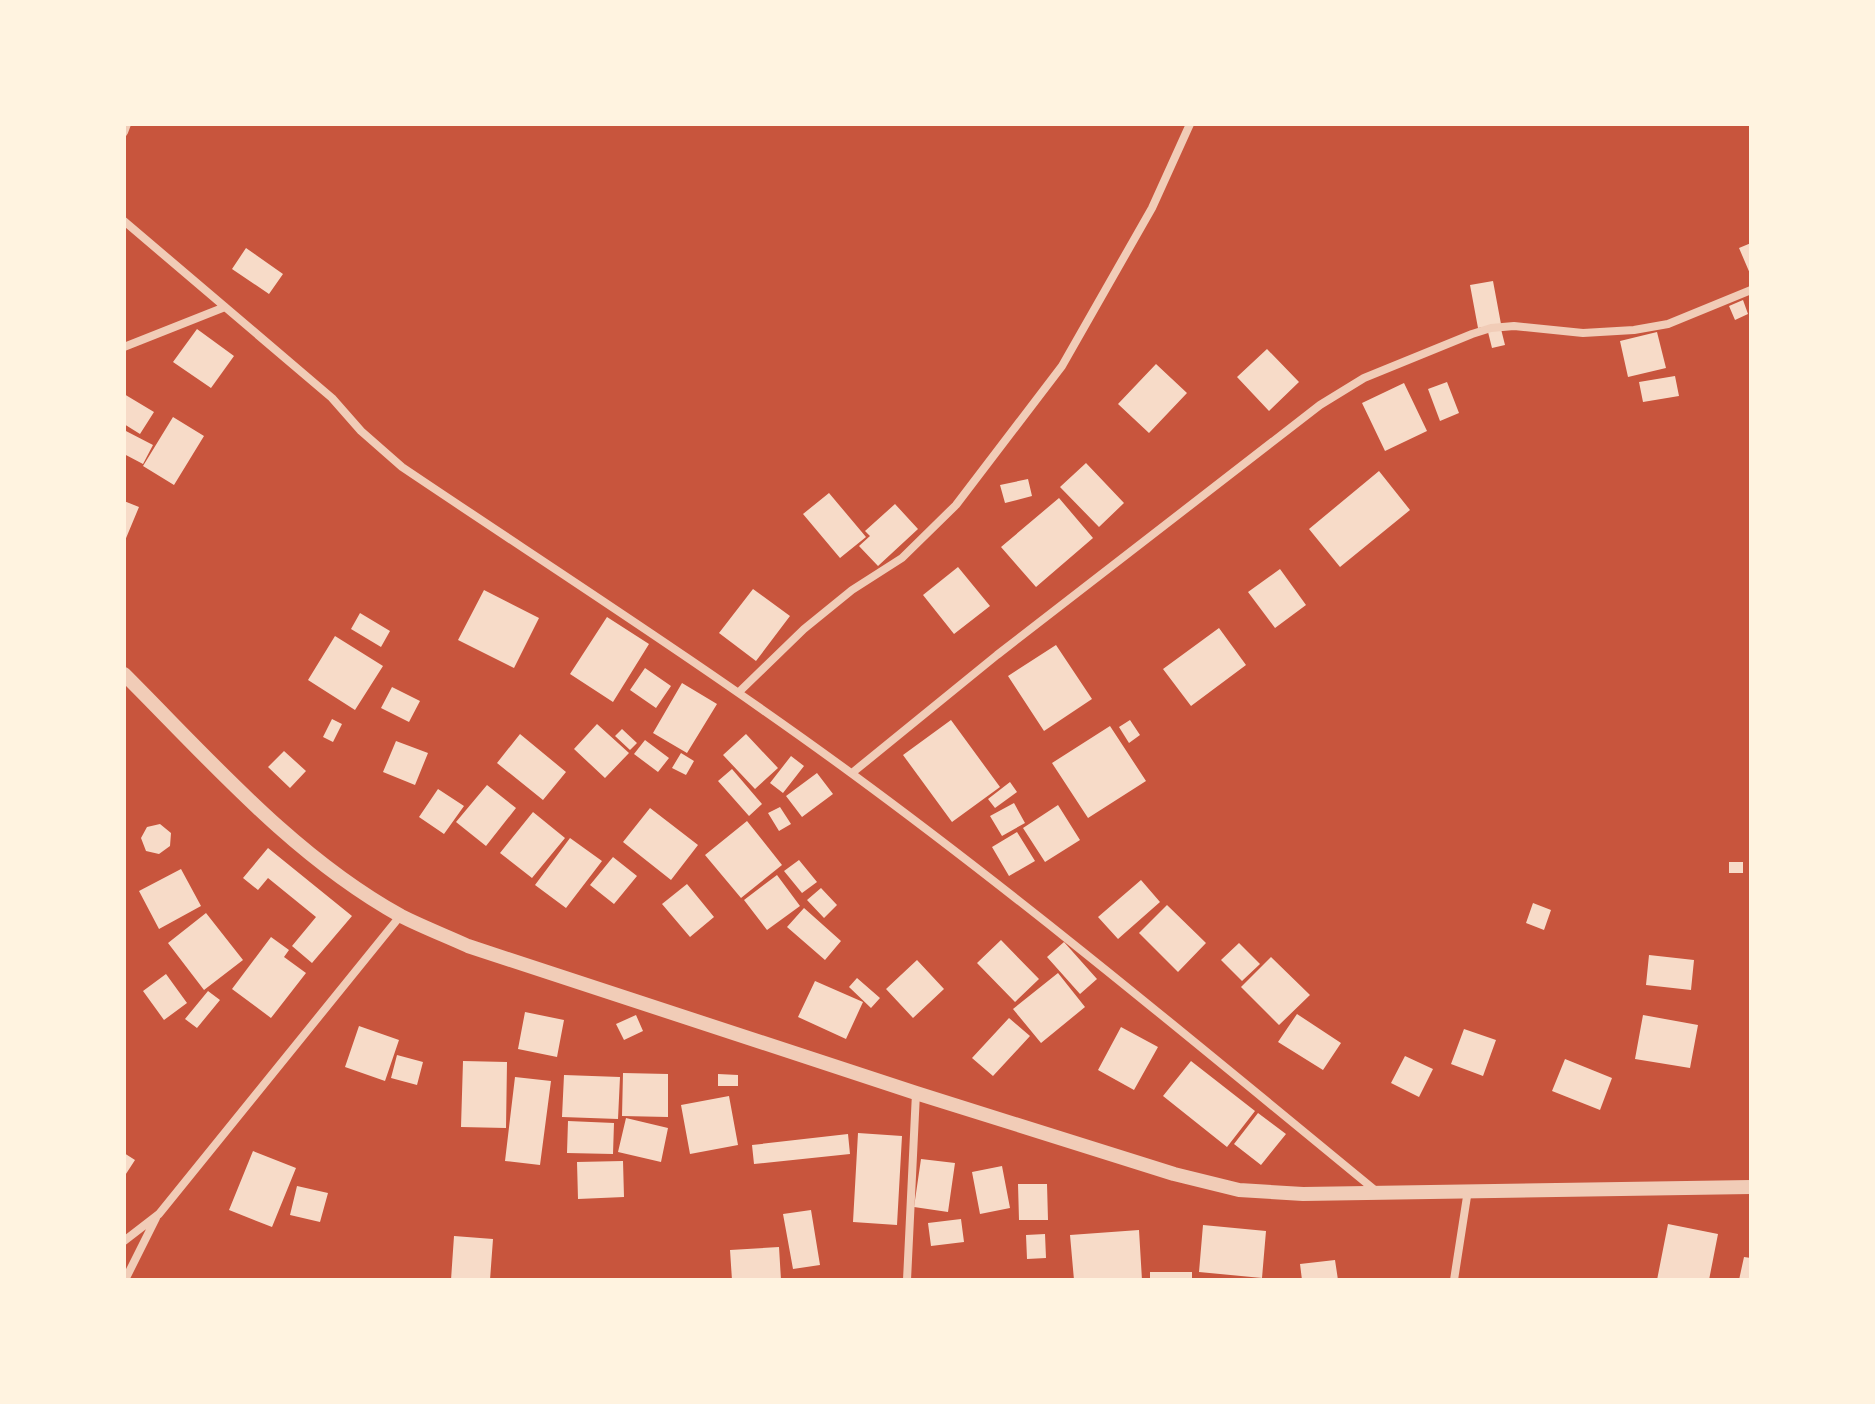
<svg xmlns="http://www.w3.org/2000/svg" width="1875" height="1404" font-family="Helvetica,sans-serif">
	<style>
		.building { fill: #f7dbc8 }
		.lines { fill: none; stroke-linecap: round; stroke-linejoin: round }
		.minor { stroke: #f1ccb7; stroke-width: 8 }
		.tertiary { stroke: #f1ccb7; stroke-width: 14 }
	</style>
	<rect width="100%" height="100%" fill="#c8553d"/>
	<!-- building -->
	<path class="building" d="M1751,243V276L1739,248Z
		M246,248L283,274L269,294L232,269Z
		M1493,281L1501,324L1478,328L1470,285Z
		M1743,300L1748,314L1735,320L1729,306Z
		M197,329L234,356L211,388L173,362Z
		M1501,329L1505,345L1492,348L1488,332Z
		M1657,332L1666,368L1628,377L1620,341Z
		M1267,349L1299,382L1269,411L1237,377Z
		M1156,364L1187,393L1149,433L1118,404Z
		M1675,376L1679,396L1643,402L1639,382Z
		M1447,382L1459,413L1440,421L1428,389Z
		M1404,383L1427,431L1385,451L1362,403Z
		M124,394L154,412L140,434L124,424Z
		M173,417L204,436L174,485L143,466Z
		M124,430L153,445L143,464L124,454Z
		M1086,463L1124,503L1099,527L1060,487Z
		M1379,471L1410,510L1340,567L1309,529Z
		M1028,479L1032,496L1005,503L1000,485Z
		M829,493L866,537L840,558L803,514Z
		M1059,498L1093,538L1036,587L1001,547Z
		M124,501L139,507L124,543Z
		M895,504L918,529L878,566L859,546L870,536L865,531Z
		M958,567L990,606L954,634L923,595Z
		M1280,569L1306,605L1275,628L1248,592Z
		M753,589L790,616L756,661L719,633Z
		M484,590L539,618L514,668L458,640Z
		M360,613L390,631L381,647L351,629Z
		M607,617L649,644L613,702L570,674Z
		M1219,628L1246,665L1191,706L1163,669Z
		M335,636L383,666L355,710L308,680Z
		M1056,645L1092,699L1044,731L1008,676Z
		M645,668L671,686L656,708L630,690Z
		M682,683L717,704L687,753L653,733Z
		M392,687L420,701L409,722L381,708Z
		M332,719L342,724L333,742L323,737Z
		M951,720L1000,787L952,822L903,755Z
		M1130,720L1140,735L1129,743L1119,727Z
		M597,724L629,753L605,778L574,749Z
		M1110,726L1146,781L1088,818L1052,763Z
		M622,729L637,743L630,750L615,736Z
		M520,734L566,772L543,800L497,763Z
		M746,734L778,768L755,789L723,755Z
		M645,740L669,758L658,772L634,754Z
		M396,741L428,753L415,785L383,772Z
		M284,751L306,771L290,788L268,767Z
		M681,753L694,761L686,775L672,768Z
		M791,756L804,766L783,793L770,783Z
		M732,769L762,804L749,816L718,781Z
		M817,773L833,794L802,817L786,796Z
		M1010,782L1017,792L995,808L988,799Z
		M487,785L516,808L486,846L456,822Z
		M438,789L464,806L444,834L419,817Z
		M1014,803L1025,823L1002,836L990,816Z
		M1058,805L1080,840L1045,862L1023,828Z
		M780,807L791,824L779,831L768,813Z
		M650,808L698,845L671,880L623,842Z
		M533,812L565,838L532,878L500,853Z
		M747,821L782,865L741,898L705,855Z
		M160,824L171,833L170,846L159,854L146,851L141,838L147,827Z
		M1017,832L1035,861L1009,876L992,847Z
		M570,838L602,861L566,908L535,885Z
		M268,848L352,916L312,963L292,946L316,917L268,878L258,890L243,878Z
		M613,857L637,876L614,904L590,885Z
		M799,860L817,882L802,893L784,871Z
		M1729,862H1743V873H1729Z
		M181,869L201,906L159,929L139,891Z
		M777,875L800,906L767,930L744,900Z
		M1141,880L1160,902L1118,939L1098,917Z
		M687,884L714,917L690,937L662,904Z
		M821,888L837,905L824,918L807,900Z
		M1533,903L1551,910L1544,930L1526,923Z
		M1167,905L1206,943L1178,972L1139,933Z
		M804,908L841,941L825,960L787,927Z
		M206,913L243,960L204,990L168,943Z
		M271,937L289,950L284,957L306,973L271,1018L232,989Z
		M1001,940L1039,979L1015,1002L977,963Z
		M1064,942L1097,979L1080,994L1047,957Z
		M1239,943L1260,964L1242,981L1221,960Z
		M1649,955L1694,960L1691,990L1646,985Z
		M1271,957L1310,995L1279,1025L1241,987Z
		M917,960L944,989L913,1018L886,989Z
		M1058,973L1085,1007L1041,1043L1013,1009Z
		M166,974L187,1003L164,1020L143,991Z
		M857,978L880,998L871,1008L849,987Z
		M815,981L863,1002L846,1039L798,1017Z
		M208,991L220,1000L197,1028L185,1019Z
		M525,1012L564,1020L557,1057L518,1049Z
		M1297,1014L1341,1043L1323,1070L1278,1042Z
		M636,1015L643,1031L624,1040L616,1024Z
		M1643,1015L1698,1025L1690,1068L1635,1059Z
		M1009,1018L1030,1036L993,1076L972,1058Z
		M359,1026L399,1040L385,1081L345,1067Z
		M1121,1027L1158,1047L1134,1090L1098,1070Z
		M1464,1029L1496,1040L1483,1076L1451,1064Z
		M397,1055L423,1062L417,1085L391,1078Z
		M1405,1056L1433,1069L1419,1097L1391,1083Z
		M1565,1059L1612,1078L1600,1110L1552,1091Z
		M463,1061L507,1062L506,1128L461,1127Z
		M1191,1061L1255,1111L1227,1147L1163,1096Z
		M623,1073L668,1074V1117L622,1116Z
		M718,1074L738,1075V1086H718Z
		M564,1075L620,1077L618,1119L562,1117Z
		M515,1077L551,1081L540,1165L505,1161Z
		M729,1096L738,1145L690,1154L681,1105Z
		M1258,1113L1286,1134L1261,1165L1234,1144Z
		M626,1118L668,1128L661,1162L618,1152Z
		M568,1121L614,1123L613,1154L567,1153Z
		M858,1133L902,1136L897,1225L853,1222Z
		M848,1134L850,1154L754,1164L752,1145Z
		M253,1151L296,1168L272,1227L229,1210Z
		M124,1153L135,1160L124,1177Z
		M921,1159L955,1163L948,1212L914,1207Z
		M623,1161L624,1197L578,1199L577,1162Z
		M1002,1166L1010,1208L980,1214L972,1172Z
		M1018,1184H1047L1048,1220H1019Z
		M297,1186L328,1193L320,1222L290,1215Z
		M811,1210L820,1265L793,1269L783,1214Z
		M961,1219L964,1242L931,1246L928,1223Z
		M1668,1224L1718,1234L1709,1280H1657Z
		M1203,1225L1266,1231L1262,1278L1199,1272Z
		M1139,1230L1142,1280H1074L1070,1235Z
		M1045,1234L1046,1258L1027,1259L1026,1235Z
		M454,1236L493,1239L490,1280H451Z
		M779,1247L781,1280H732L730,1250Z
		M1744,1257L1751,1258V1280H1739Z
		M1335,1260L1338,1280H1302L1300,1264Z
		M1150,1272H1192V1280H1150Z"/>
	<g class="lines">
		<!-- minor -->
		<path class="minor" d="M124,132L127,124
			M124,221L332,398L361,431L402,467C552,568 705,666 851,773C1031,905 1203,1049 1376,1191
			M124,347L225,307
			M739,692L804,629L852,590L902,558L956,505L1062,366L1152,208L1190,124
			M852,773L997,655L1320,405L1364,378L1472,334L1491,328L1514,326L1583,333L1634,330L1668,324L1751,290
			M124,1241L159,1214L401,915
			M125,1280L156,1218
			M907,1280L916,1093
			M1454,1280L1468,1190"/>
		<!-- tertiary -->
		<path class="tertiary" d="M124,674C210,760 294,857 401,916C423,927 446,936 468,946L916,1093L1174,1174L1239,1190L1303,1194L1751,1187"/>
	</g>
	<!-- border -->
	<rect width="1875" height="1404" fill="none" stroke="#fff3e0" stroke-width="252"/>
</svg>
